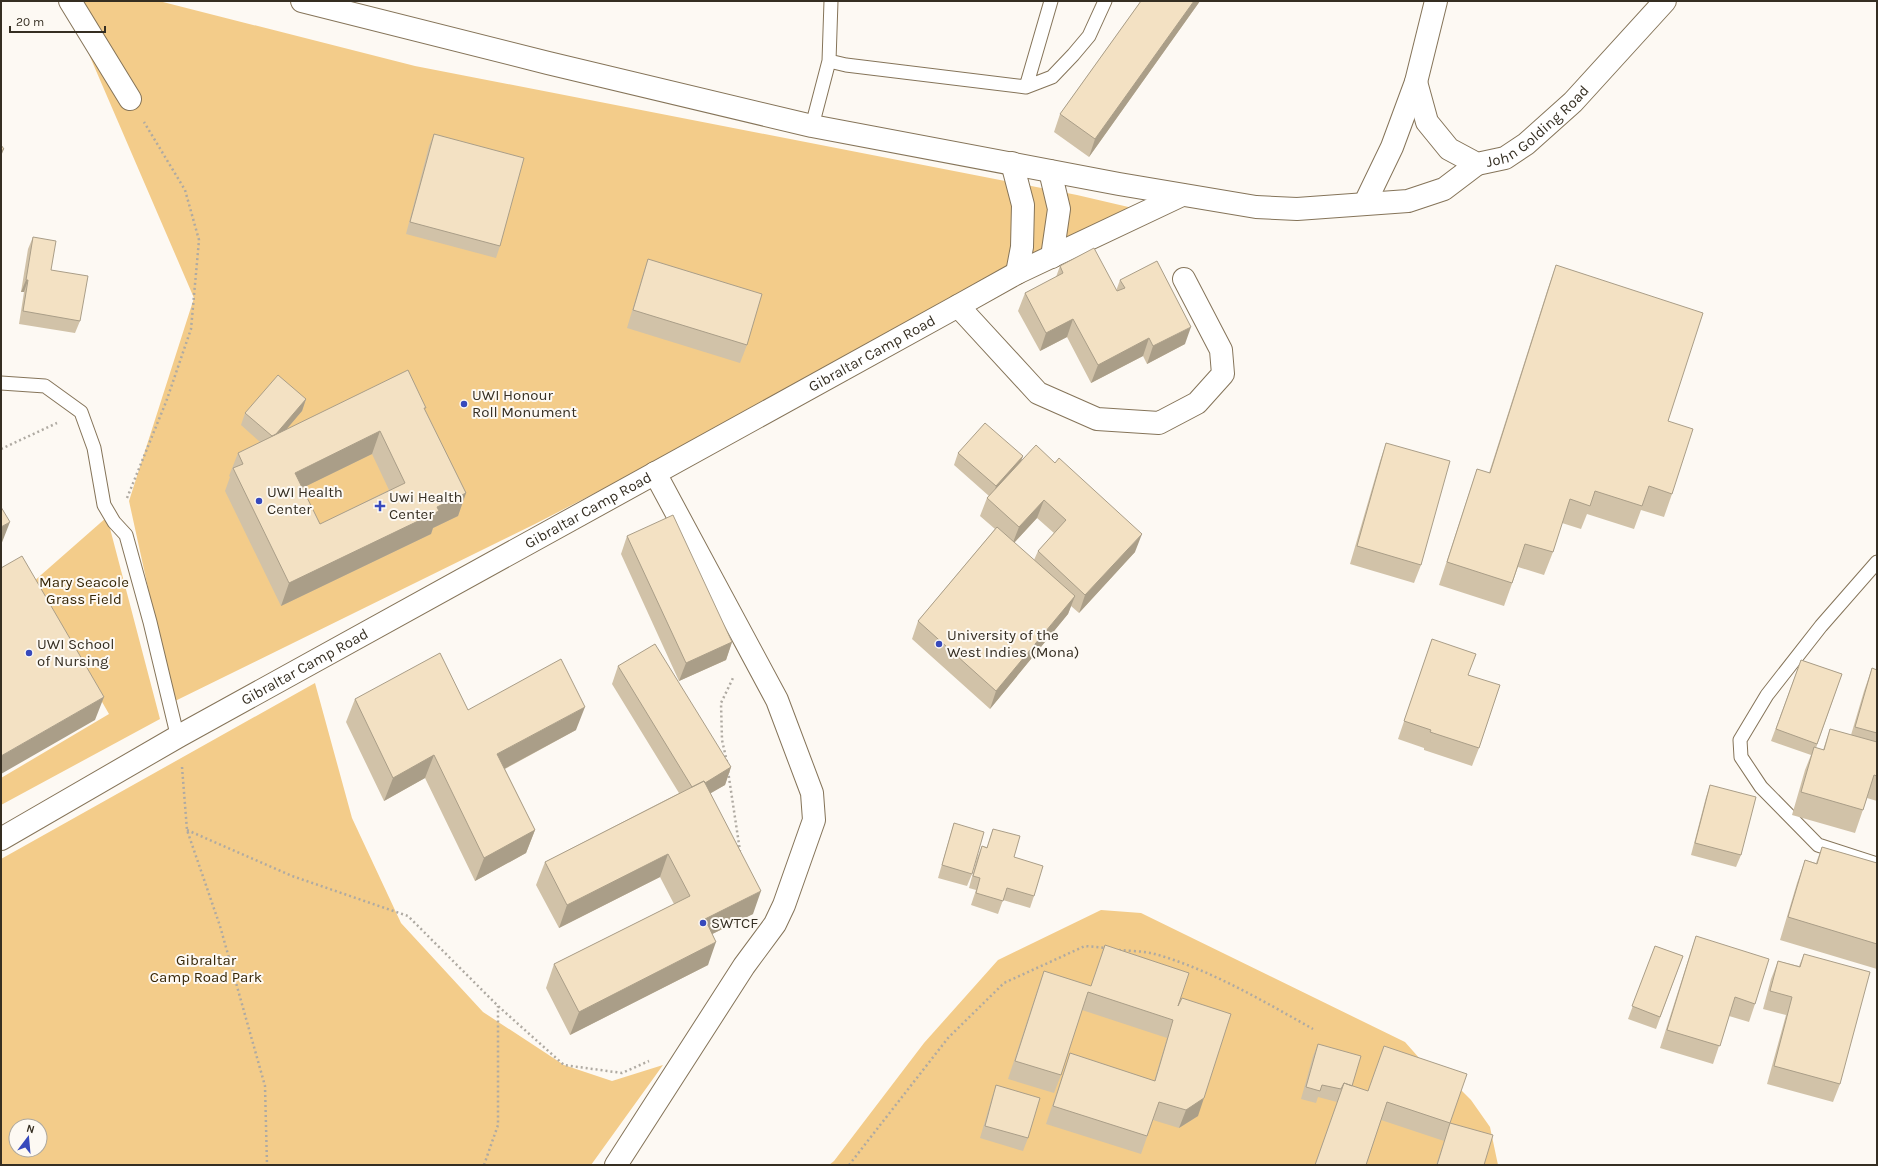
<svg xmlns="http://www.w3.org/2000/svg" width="1878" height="1166" font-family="Karla,sans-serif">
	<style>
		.green { fill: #f3cc8a; fill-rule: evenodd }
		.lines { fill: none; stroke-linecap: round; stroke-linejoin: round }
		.service-casing { stroke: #857459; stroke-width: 15 }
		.minor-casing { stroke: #857459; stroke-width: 24 }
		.tertiary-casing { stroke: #857459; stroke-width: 24 }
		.path { stroke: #afaaa2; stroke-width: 2.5; stroke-dasharray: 2 3; stroke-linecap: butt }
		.service { stroke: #fff; stroke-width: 13 }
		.minor { stroke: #fff; stroke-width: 22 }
		.tertiary { stroke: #fff; stroke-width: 22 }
		.wall { fill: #d1c2a8; fill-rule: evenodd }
		.shaded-wall { fill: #aa9e88 }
		.building { fill: #f3e1c3; stroke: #aa9e88; fill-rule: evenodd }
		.poi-dot { fill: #3749bc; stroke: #fdf9f3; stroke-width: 1.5 }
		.labels { text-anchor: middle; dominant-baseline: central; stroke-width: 4; stroke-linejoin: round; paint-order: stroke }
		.street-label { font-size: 15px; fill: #352e22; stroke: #fdf9f3 }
		.poi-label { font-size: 15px; fill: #352e22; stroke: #fdf9f3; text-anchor: start }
		.park-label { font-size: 15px; fill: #372707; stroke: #fdf9f3 }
	</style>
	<rect width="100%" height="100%" fill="#fdf9f3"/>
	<!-- green -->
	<path class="green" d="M66,1H159L415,66L1077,195L1137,209L1052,257L535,524L173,702L129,501L194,298Z
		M107,517L160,719L1,805V778L109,714L33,582Z
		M315,683L352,818L401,923L483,1012L564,1065L612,1081L663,1065L591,1165H1V859ZM16,1126H40V1150H16Z
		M1101,910L1141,913L1405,1042L1428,1068L1452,1081L1471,1100L1490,1127L1498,1165H829L834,1161L924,1043L998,960Z"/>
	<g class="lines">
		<defs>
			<path id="service" d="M831,1L829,61L846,65L1026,87L1052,77L1073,55L1089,36L1105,1
				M1026,87L1051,1
				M812,126L829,61
				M1,383L45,386L81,412L94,448L104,505L114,522L126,535L150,622L175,726L179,736
				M1877,562L1821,626L1767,695L1740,740L1741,757L1761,787L1818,845L1877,864"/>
			<g id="minor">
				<path d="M70,1L130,99"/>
				<path d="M1012,163L1023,205L1022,247L1017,273"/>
				<path d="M1050,171L1059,209L1052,257"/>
				<path d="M958,306L1038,393L1097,419L1159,423L1197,403L1223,374L1221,350L1184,279"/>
				<path id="s1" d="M1,839L179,736L958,306L1017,273L1182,195"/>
				<path d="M616,1165L744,966L775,924L784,905L814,820L812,793L777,700L655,473"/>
			</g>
			<g id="tertiary">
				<path d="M302,1L548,63L812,126L1119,184L1256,207L1297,209L1408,201L1444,189L1477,164"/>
				<path id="s2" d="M1416,82L1427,122L1449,149L1477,164L1505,158L1526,144L1573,102L1665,1"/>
				<path d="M1365,203L1392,147L1416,82L1436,1"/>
			</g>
		</defs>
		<!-- service casing -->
		<use href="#service" class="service-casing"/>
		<!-- minor casing -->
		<use href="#minor" class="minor-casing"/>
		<!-- tertiary casing -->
		<use href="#tertiary" class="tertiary-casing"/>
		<!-- path -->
		<path class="path" d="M1,449L57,423
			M127,498L166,402L191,329L199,240L185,190L144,122
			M727,762L722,740L721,703L733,678
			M182,767L187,830L220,926L265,1086L267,1165
			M728,771L740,851
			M187,830L292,876L408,916L498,1006L564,1065L622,1073L649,1061
			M1119,950C1130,951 1144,951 1155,954C1211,970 1263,1001 1313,1029
			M484,1165L498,1125V1006
			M849,1165L948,1038L1004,983L1085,946L1106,948"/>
		<!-- service -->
		<use href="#service" class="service"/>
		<!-- minor -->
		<use href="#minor" class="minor"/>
		<!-- tertiary -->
		<use href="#tertiary" class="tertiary"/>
	</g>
	<!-- wall -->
	<path class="wall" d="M1141,1H1200L1089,157L1054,132L1060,114Z
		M434,134L500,246L496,258L406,234L429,146Z
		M33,237L51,270L80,321L75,333L19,324L24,292H21L28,249Z
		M648,259L747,345L740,363L627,328L642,277Z
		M1556,265L1668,421L1672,494L1664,517L1641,510L1634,529L1587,514L1581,529L1562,523L1553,552L1544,575L1518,567L1504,606L1439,585L1469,493L1477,469L1489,473L1548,288Z
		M1060,266L1116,291L1120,280L1185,344L1147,364L1143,356L1091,383L1067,337L1040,351L1018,311L1025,293L1056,277Z
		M306,399L302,411L286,429L425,410L466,493L458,516L433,528L431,534L281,606L225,491L230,477L229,476L238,453L260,442L241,425L245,413ZM372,454L389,490L320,524L302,488Z
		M1386,443L1421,565L1414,583L1350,564L1380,461Z
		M958,453L1023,456L1021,461L1135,552L1079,613L1071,606L1068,614L990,709L912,639L918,621L995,529L980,516L987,498L989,496L954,465ZM1037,518L1054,533L1038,551L1034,560L1014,543Z
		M627,536L732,642L726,660L679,681L621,554Z
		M1432,639L1468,675L1479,748L1472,766L1424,750V748L1398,739Z
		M1801,660L1842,674L1816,748L1823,750L1830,729L1851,735L1864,691L1872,668L1877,670V801L1867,798L1855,833L1792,815L1805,770L1811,755L1771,741Z
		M618,666L731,767L725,785L710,793L753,914L712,934L708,965L570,1035L546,988L554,964L674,904L660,877L559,928L536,885L545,862L679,793L612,684Z
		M355,699L468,710L576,730L505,769L535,830L526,853L475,881L425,778L384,801L346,722Z
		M1710,785L1741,855L1736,867L1691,855L1706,797Z
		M954,823L972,874L967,886L938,878L950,836Z
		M993,829L1014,857L1034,896L1030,908L1003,900L998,914L971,905L976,890L969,888L977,858L982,846L987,847Z
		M1822,847L1877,863V969L1780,940L1797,883L1805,860L1816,863Z
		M1696,936L1755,1004L1749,1022L1729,1016L1713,1064L1660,1048L1690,954Z
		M1105,945L1178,1006L1198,1116L1179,1128L1153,1120L1141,1154L1046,1124L1070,1053L1154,1081L1167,1038L1082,1010L1061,1075L1054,1093L1008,1079L1038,988L1044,971L1091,986Z
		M1655,946L1683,956L1656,1029L1628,1019Z
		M1804,954L1840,1084L1833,1102L1767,1084L1786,1015L1763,1009L1771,979L1778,961L1799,966Z
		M1318,1044L1352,1086L1368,1091L1384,1046L1450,1123L1484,1165H1436L1444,1141L1381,1120L1366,1165H1315L1337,1102L1318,1097L1316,1103L1301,1099L1313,1056Z
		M996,1085L1028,1138L1023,1151L980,1138L992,1097Z"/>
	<!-- shaded-wall -->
	<path class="shaded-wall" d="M1194,1H1200L1089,157L1095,139Z
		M4,149L1,156V151Z
		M26,280H28L24,292H21Z
		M1073,319L1067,337L1040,351L1046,333Z
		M1191,327L1185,344L1147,364L1153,346Z
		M1149,338L1143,356L1091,383L1098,365Z
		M306,399L302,411L269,450L273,437Z
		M380,431L372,454L286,496L295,473Z
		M1023,456L1018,469L992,499L996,486Z
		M466,493L458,516L433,528L431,534L281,606L289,583L437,507Z
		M1044,500L1037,518L1012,545L1019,527Z
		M10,522L1,545V527Z
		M1142,534L1135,552L1079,613L1085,595Z
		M1075,596L1068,614L990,709L996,691Z
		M732,642L726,660L679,681L686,663Z
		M104,697L95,720L1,774V756Z
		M585,707L576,730L489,777L497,754Z
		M434,755L425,778L384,801L393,778Z
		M731,767L725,785L687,807L694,789Z
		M535,830L526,853L475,881L484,858Z
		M668,854L660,877L559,928L567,905Z
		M761,891L753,914L696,942L705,919Z
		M716,942L708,965L570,1035L579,1012Z
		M1204,1098L1198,1116L1179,1128L1186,1110Z"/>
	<!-- building -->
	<path class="building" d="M1141,1H1194L1095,139L1060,114Z
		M434,134L524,158L500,246L410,222Z
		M1,145L4,149L1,151Z
		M33,237L56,241L51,270L88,276L80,321L23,311L28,280H26Z
		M1094,248L1117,291L1125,288L1120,280L1157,261L1191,327L1153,346L1149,338L1098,365L1073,319L1046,333L1025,293L1063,273L1060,266Z
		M648,259L762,294L747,345L633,310Z
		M1556,265L1703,313L1668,421L1693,429L1672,494L1649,486L1642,506L1595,491L1590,506L1570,499L1553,552L1525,544L1512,583L1447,562L1477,469L1490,473Z
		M408,370L426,408H424L466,493L437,507L439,511L289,583L233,468L243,464L238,453ZM380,431L405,483L320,524L295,473Z
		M278,375L306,399L276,434L272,436L245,413Z
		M985,423L1023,456L996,486L958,453Z
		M1386,443L1450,461L1421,565L1357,546Z
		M1036,445L1055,463L1059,458L1142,534L1085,595L1038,551L1066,520L1044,500L1019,527L987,498Z
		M1,507L10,522L1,527Z
		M673,515L732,642L686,663L627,536Z
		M997,527L1075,596L996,691L918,621Z
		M22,556L104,697L1,756V568Z
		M1432,639L1476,654L1468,675L1500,685L1479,748L1430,732L1431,730L1404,721Z
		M655,644L731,767L705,783L704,781L692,787L618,666Z
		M440,653L468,710L561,659L585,707L497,754L535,830L484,858L434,755L393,778L355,699Z
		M1801,660L1842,674L1817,744L1776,729Z
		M1872,668L1877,670V733L1855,727Z
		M1830,729L1877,742V776L1874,775L1863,810L1801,792L1814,747L1824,750Z
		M704,781L761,891L705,919L716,942L579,1012L554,964L690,896L668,854L567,905L545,862Z
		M1710,785L1756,797L1741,855L1695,843Z
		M954,823L984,832L972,874L942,865Z
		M993,829L1020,836L1014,857L1043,866L1034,896L1007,888L1003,901L976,893L980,878L973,876L982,846L987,848Z
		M1822,847L1877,863V944L1788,917L1805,860L1817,864Z
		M1696,936L1769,959L1755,1004L1735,997L1720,1046L1667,1030Z
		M1105,945L1189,973L1178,1006L1182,998L1231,1014L1204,1098L1186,1110L1159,1102L1147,1136L1053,1106L1070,1053L1155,1081L1173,1020L1088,992L1061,1075L1015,1061L1044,971L1091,986Z
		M1655,946L1683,956L1660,1017L1632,1006Z
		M1804,954L1870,972L1840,1084L1774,1066L1792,997L1770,991L1778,961L1800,967Z
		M1318,1044L1361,1056L1352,1086L1344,1083L1341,1089L1322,1085L1320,1091L1306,1087Z
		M1384,1046L1467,1074L1450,1123L1387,1102L1366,1165H1315L1344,1083L1368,1091Z
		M996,1085L1040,1098L1028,1138L985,1126Z
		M1450,1123L1493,1135L1484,1165H1437Z"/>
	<!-- markers -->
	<g class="poi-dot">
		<circle cx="464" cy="404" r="4"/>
		<circle cx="259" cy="501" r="4"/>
		<path d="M378 500h4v4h4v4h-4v4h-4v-4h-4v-4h4z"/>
		<circle cx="939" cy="644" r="4"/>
		<circle cx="29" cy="653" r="4"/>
		<circle cx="703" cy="923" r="4"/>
	</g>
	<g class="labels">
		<!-- street labels -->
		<g class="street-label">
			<text stroke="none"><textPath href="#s2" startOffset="181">John Golding Road</textPath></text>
			<text stroke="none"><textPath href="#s1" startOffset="997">Gibraltar Camp Road</textPath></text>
			<text stroke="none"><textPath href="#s1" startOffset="673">Gibraltar Camp Road</textPath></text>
			<text stroke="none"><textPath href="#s1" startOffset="349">Gibraltar Camp Road</textPath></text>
		</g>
		<!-- poi labels -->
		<g class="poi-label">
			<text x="472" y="395">UWI Honour<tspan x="472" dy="17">Roll Monument</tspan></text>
			<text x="267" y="492">UWI Health<tspan x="267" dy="17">Center</tspan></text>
			<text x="389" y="497">Uwi Health<tspan x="389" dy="17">Center</tspan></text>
			<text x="947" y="635">University of the<tspan x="947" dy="17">West Indies (Mona)</tspan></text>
			<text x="37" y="644">UWI School<tspan x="37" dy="17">of Nursing</tspan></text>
			<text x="711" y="923">SWTCF</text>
		</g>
		<!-- park labels -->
		<g class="park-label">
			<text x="84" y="582">Mary Seacole<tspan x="84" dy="17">Grass Field</tspan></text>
			<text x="206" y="960">Gibraltar<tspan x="206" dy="17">Camp Road Park</tspan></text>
		</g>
	</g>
	<!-- border -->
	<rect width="1878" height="1166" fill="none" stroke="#352e22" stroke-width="4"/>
	<!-- north arrow -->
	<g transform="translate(28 1138) rotate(16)"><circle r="19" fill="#fdf9f3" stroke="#ada89f"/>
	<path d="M0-3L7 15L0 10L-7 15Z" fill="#3749bc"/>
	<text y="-6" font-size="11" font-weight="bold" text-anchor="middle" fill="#352e22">N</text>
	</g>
	<!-- scale -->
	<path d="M10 26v6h95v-6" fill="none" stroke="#352e22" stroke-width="2"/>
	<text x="16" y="26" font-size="12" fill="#352e22" stroke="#fdf9f3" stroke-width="3" paint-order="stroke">20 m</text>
</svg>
